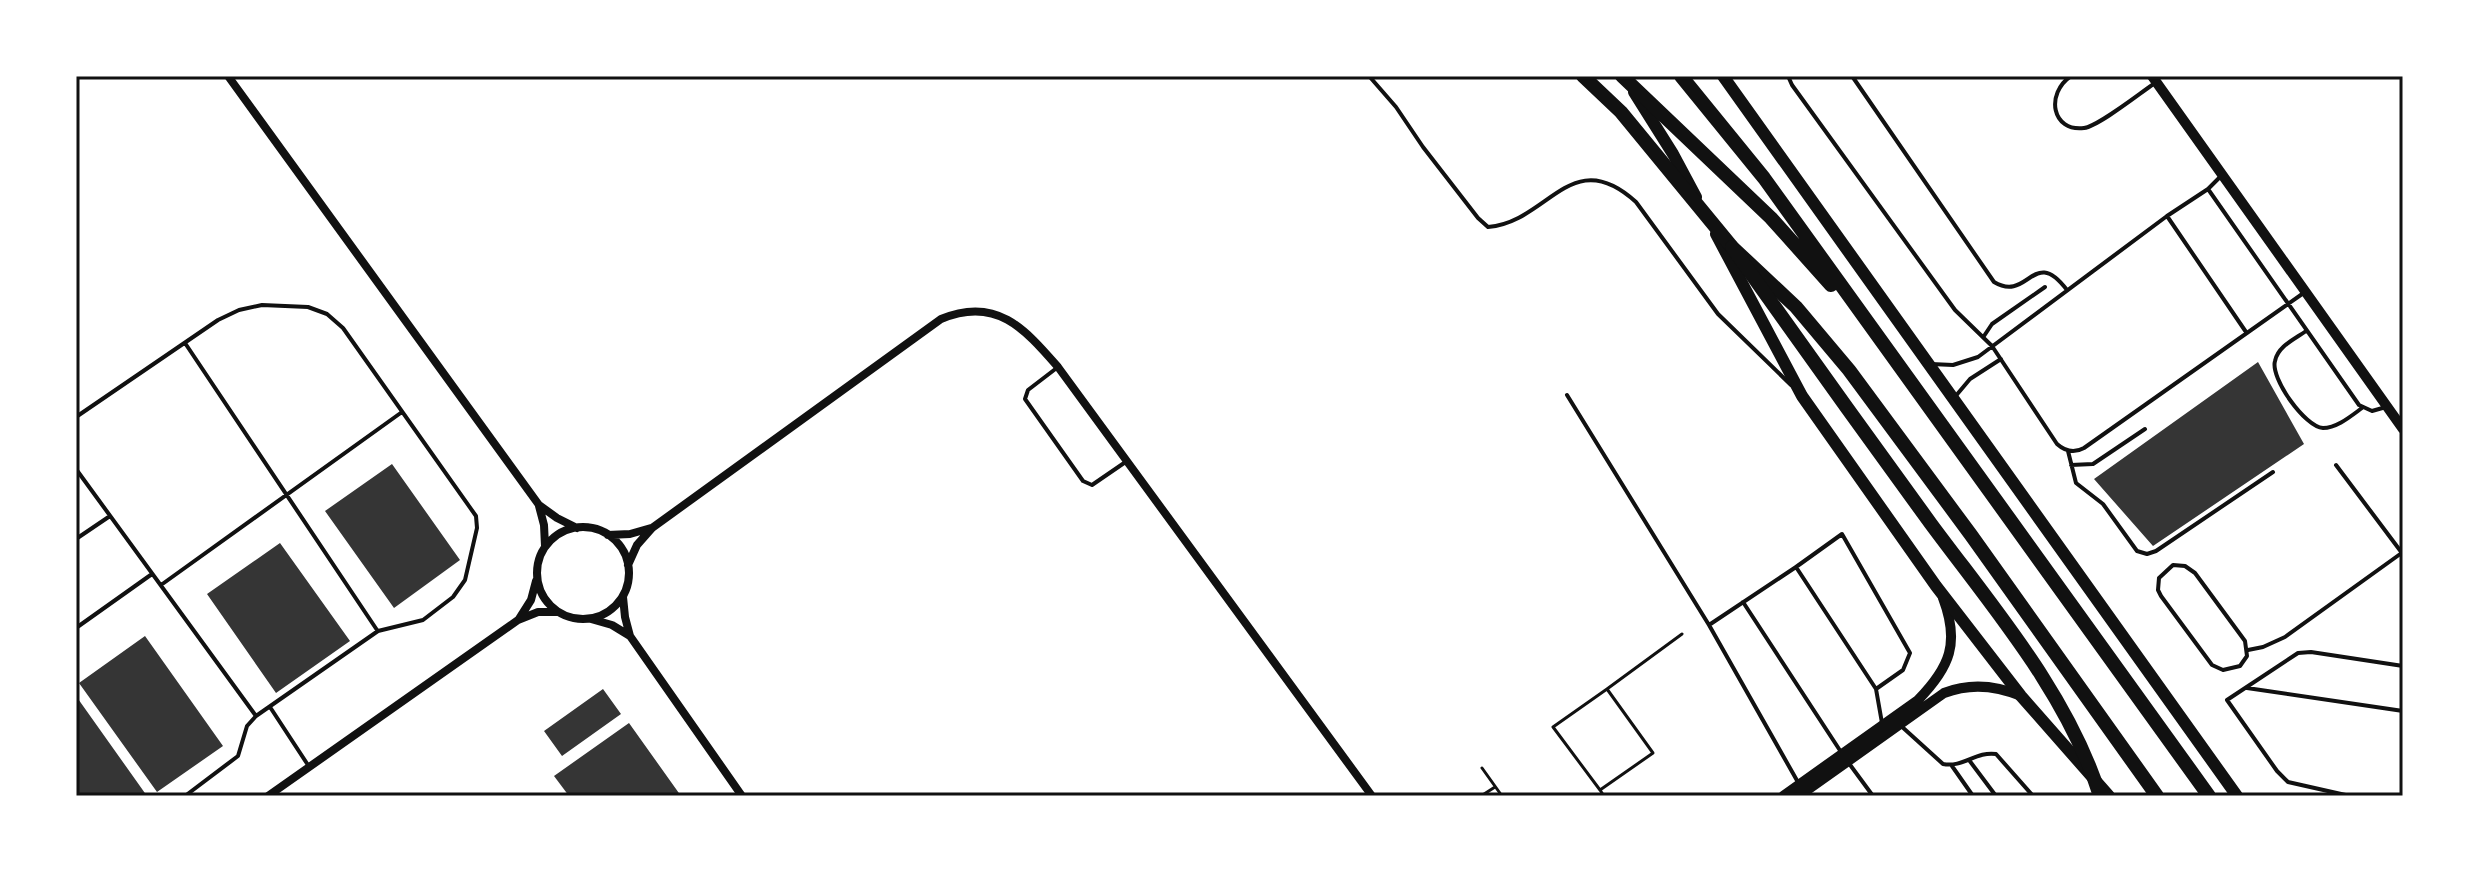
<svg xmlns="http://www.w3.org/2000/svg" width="2479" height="872" font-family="Inter,sans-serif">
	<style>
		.building { fill: #353535 }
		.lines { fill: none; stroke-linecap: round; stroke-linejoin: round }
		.path { stroke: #111; stroke-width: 3 }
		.service { stroke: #111; stroke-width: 4 }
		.minor { stroke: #111; stroke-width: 8 }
		.tertiary { stroke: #111; stroke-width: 10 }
		.secondary { stroke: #111; stroke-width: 12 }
		.trunk { stroke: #111; stroke-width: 14 }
		.motorway { stroke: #111; stroke-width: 14 }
		.neatline { fill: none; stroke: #111; stroke-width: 3 }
	</style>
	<rect width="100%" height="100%" fill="#fff"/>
	<!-- building -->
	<path class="building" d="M2258,362L2304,444L2153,546L2094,479Z
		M392,464L460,560L394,608L325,511Z
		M280,543L350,641L276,693L207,594Z
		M145,636L223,746L157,792L79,683Z
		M603,689L621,714L562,756L544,731Z
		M76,696L147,796H76Z
		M629,723L681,796H569L554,776Z"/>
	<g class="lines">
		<!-- path -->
		<path class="path" d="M1607,689L1682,634
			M1482,768L1502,796
			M1600,790L1653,753L1607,689L1553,727L1600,790L1604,796
			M1481,796L1495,787"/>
		<!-- service -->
		<path class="service" d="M1369,76L1396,107L1423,147L1478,218L1488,227C1549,222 1571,143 1636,202L1718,314L1791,385
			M1788,76L1792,85L1955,310L1992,346L2057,444C2066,452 2075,453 2084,448L2305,292
			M1852,76L1994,282C2029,303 2033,245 2067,290
			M2071,76C2045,94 2052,132 2084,128C2099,126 2140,93 2155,83
			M2208,189L2359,405L2372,411L2386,407
			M2167,216L2246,332
			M2306,331C2295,339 2278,346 2275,361C2270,378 2305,427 2323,428C2337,428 2351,416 2362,408
			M1984,336L1992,324L2045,287
			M185,343L377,630
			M1931,364L1953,365L1978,357L2167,216L2208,189L2221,176
			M1058,367L1028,390L1025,399L1083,481L1092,485L1127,461
			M1567,395L1709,625L1799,784
			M1954,398L1970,379L2001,359
			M76,417L218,320L239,310L262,305L308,307L327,314L343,328L476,516L477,528L465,580L453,597L423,620L378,631L256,716L247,726L238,756L185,796
			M2068,451L2076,483L2103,504L2137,551L2147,554L2156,551L2273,472
			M2071,465L2093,464L2145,429
			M2336,465L2402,553
			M76,469L256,716
			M76,539L110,516
			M2173,565L2185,566L2195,573L2245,641L2247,656L2240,666L2223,670L2212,665L2161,596L2158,590L2159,578Z
			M1796,567L1842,534L1910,653L1903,670L1876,689
			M161,585L402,412
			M1743,602L1841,752
			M1709,625L1796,567L1876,689L1882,723
			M76,628L152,574
			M2248,650L2263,647L2285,637L2403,552
			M2247,688L2403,711
			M270,707L308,765
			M1900,725L1943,764C1963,768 1976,751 1996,754L2033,796
			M1969,760L1996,796
			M1848,762L1873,796
			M1952,766L1973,796
			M2350,796L2288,782L2277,771L2227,700L2298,653L2311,652L2403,666"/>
		<!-- minor -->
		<path class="minor" d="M228,76L539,505L557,518L577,528
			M539,506L544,525L545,546
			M537 573a46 46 0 1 1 92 0a46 46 0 1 1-92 0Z
			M608,535L630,534L651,528
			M628,565L637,545L652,528L941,319C996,296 1024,328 1058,367L1372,796
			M623,597L625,617L630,636L742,796
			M519,619L531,600L536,581
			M591,619L612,625L630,636
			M268,796L518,620L538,612H557"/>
		<!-- tertiary -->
		<path class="tertiary" d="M2152,76L2403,429
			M1783,796L1918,700C1950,667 1960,643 1943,598
			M1799,796L1944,693C1970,683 1995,685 2021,696"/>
		<!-- secondary -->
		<path class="secondary" d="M1723,76L2237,796
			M1634,92L1673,154L1696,197
			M1716,234L1802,396L1936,586L2021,696L2109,796"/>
		<!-- trunk -->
		<path class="trunk" d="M1583,76L1621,112L1732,247L1796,307L1849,370L1971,535L2157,796
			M1622,76L1771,218L1831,285
			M1681,76L1764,178L2209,796"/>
		<!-- motorway -->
		<path class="motorway" d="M1732,247C1798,340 1864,432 1931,524C1994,609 2068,694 2100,796"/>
	</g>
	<!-- border -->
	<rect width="2479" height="872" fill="none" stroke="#ffffff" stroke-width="156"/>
	<rect x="78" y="78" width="2323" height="716" class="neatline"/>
</svg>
